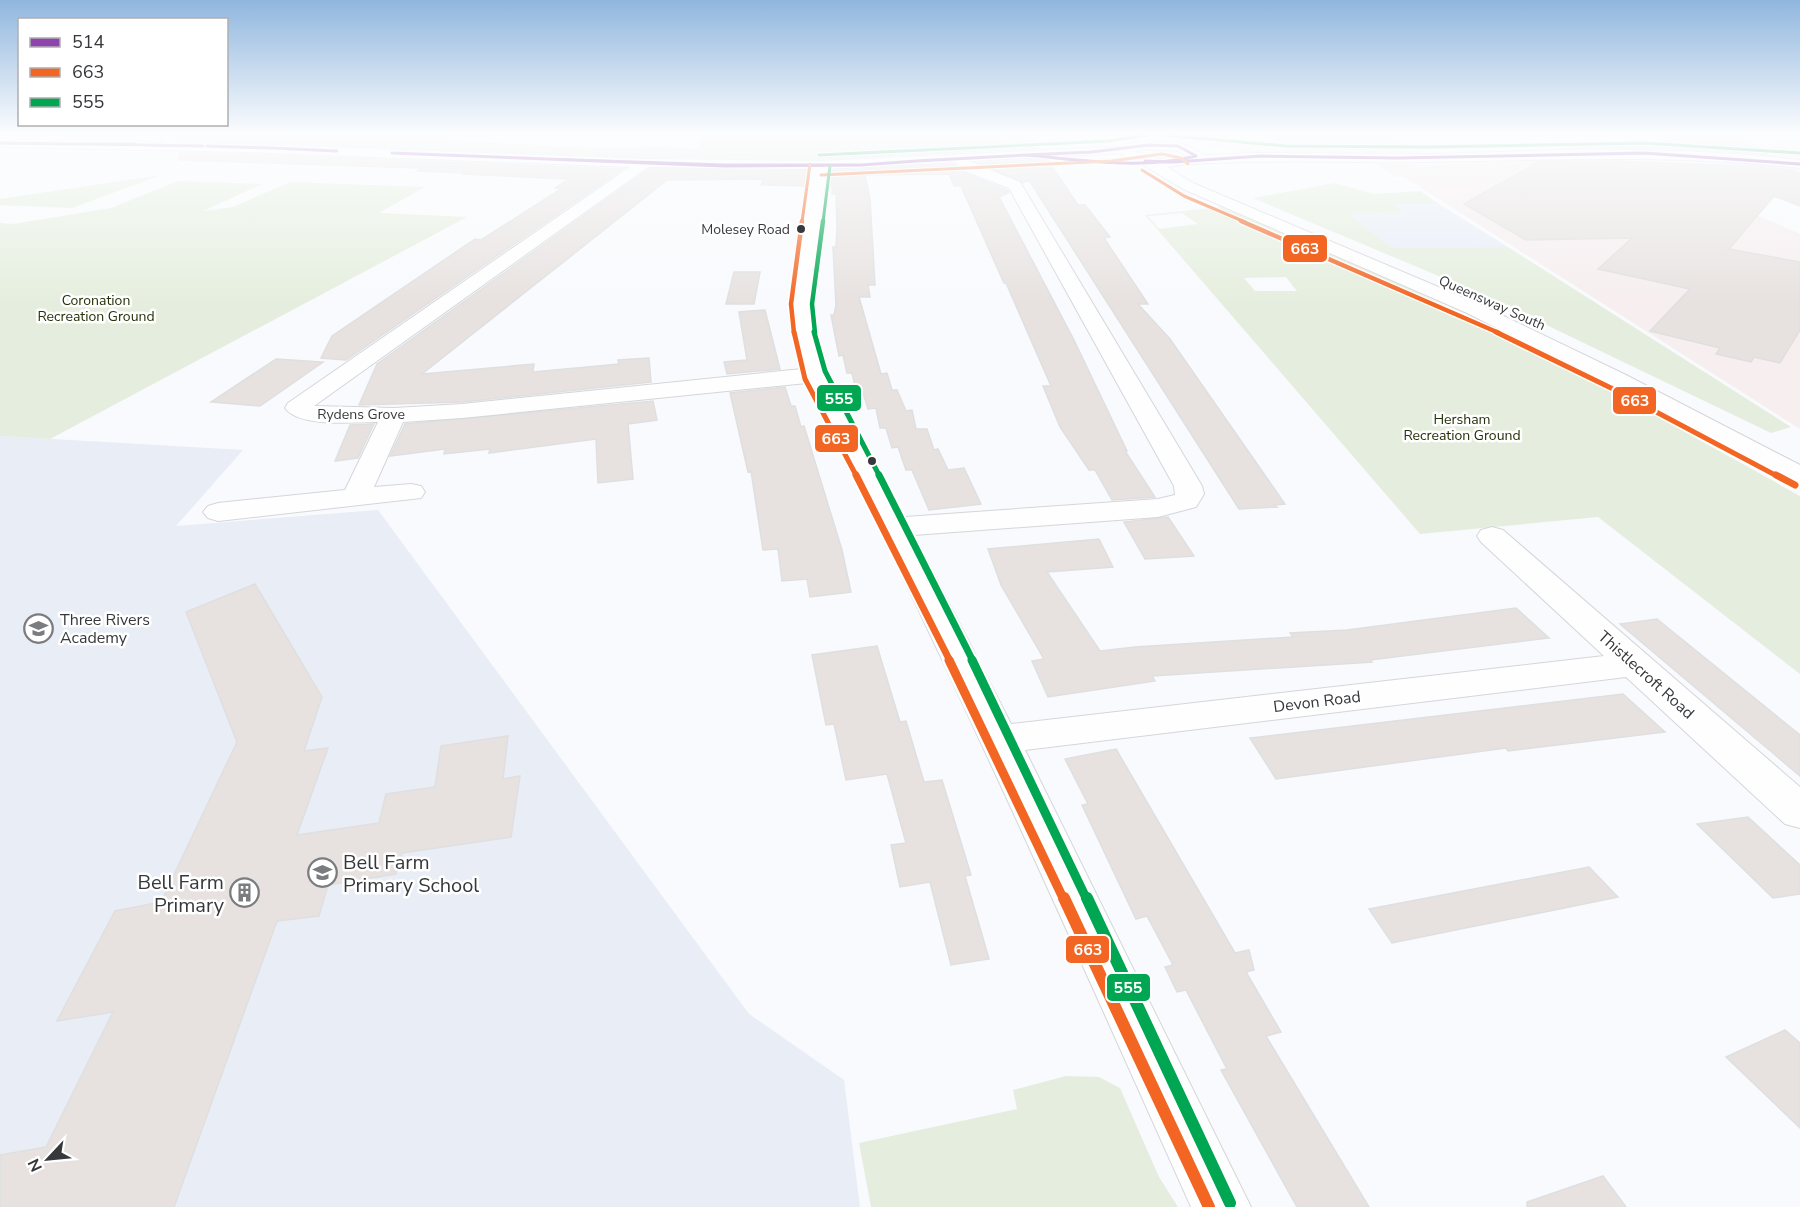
<svg xmlns="http://www.w3.org/2000/svg" width="1800" height="1207" font-family="'Nunito Sans',sans-serif">
	<style>
		.commercial { fill: #f6eeef }
		.built { fill: #e8edf6 }
		.green { fill: #e5eede; fill-rule: evenodd }
		.building { fill: #e7e2e0; stroke: #dfdfe0; stroke-width: 1.5 }
		.lines { fill: none; stroke-linecap: round; stroke-linejoin: round }
		.minor-casing { stroke: #d5d6d9; stroke-width: 2 }
		.major-casing { stroke: #d5d6d9; stroke-width: 2 }
		.minor { fill: #fefeff; fill-rule: evenodd }
		.major { fill: #fefeff; fill-rule: evenodd }
		.bus-1-casing { stroke: #fff; stroke-width: 5 }
		.bus-2-far5-casing { stroke: #fff; stroke-width: 5 }
		.bus-2-far4-casing { stroke: #fff; stroke-width: 7 }
		.bus-2-far3-casing { stroke: #fff; stroke-width: 8 }
		.bus-2-far2-casing { stroke: #fff; stroke-width: 11 }
		.bus-2-far1-casing { stroke: #fff; stroke-width: 14 }
		.bus-2-casing { stroke: #fff; stroke-width: 16 }
		.bus-3-far5-casing { stroke: #fff; stroke-width: 5 }
		.bus-3-far4-casing { stroke: #fff; stroke-width: 7 }
		.bus-3-far3-casing { stroke: #fff; stroke-width: 8 }
		.bus-3-far2-casing { stroke: #fff; stroke-width: 11 }
		.bus-3-far1-casing { stroke: #fff; stroke-width: 14 }
		.bus-3-casing { stroke: #fff; stroke-width: 16 }
		.bus-1 { stroke: #8e44ad; stroke-width: 3 }
		.bus-2-far5 { stroke: #f26522; stroke-width: 3 }
		.bus-2-far4 { stroke: #f26522; stroke-width: 4.5 }
		.bus-2-far3 { stroke: #f26522; stroke-width: 5 }
		.bus-2-far2 { stroke: #f26522; stroke-width: 7 }
		.bus-2-far1 { stroke: #f26522; stroke-width: 9 }
		.bus-2 { stroke: #f26522; stroke-width: 12 }
		.bus-3-far5 { stroke: #00a651; stroke-width: 3 }
		.bus-3-far4 { stroke: #00a651; stroke-width: 4.5 }
		.bus-3-far3 { stroke: #00a651; stroke-width: 5 }
		.bus-3-far2 { stroke: #00a651; stroke-width: 7 }
		.bus-3-far1 { stroke: #00a651; stroke-width: 9 }
		.bus-3 { stroke: #00a651; stroke-width: 12 }
		.bus-dot { fill: #36383b; stroke: #fff; stroke-width: 2 }
		.labels { text-anchor: middle; dominant-baseline: central; stroke-width: 5; stroke-linejoin: round; paint-order: stroke }
		.bus-label { font-size: 14px; fill: #36383b; stroke: #fff; text-anchor: end }
		.far-park-label { font-size: 14px; fill: #243207; stroke: #fff }
		.far-street-label { font-size: 14px; fill: #36383b; stroke: #fff }
		.poi-label { font-size: 16px; fill: #36383b; stroke: #fff; text-anchor: start }
		.street-label { font-size: 16px; fill: #36383b; stroke: #fff }
		.near-poi-label { font-size: 20px; fill: #36383b; stroke: #fff; text-anchor: start }
		.line-badge { stroke: #fff; stroke-width: 2 }
		.badge-label { font-size: 16px; text-anchor: middle; font-weight: bold; fill: #fff }
	</style>
	<rect width="100%" height="100%" fill="#f8fafd"/>
	<!-- commercial -->
	<path class="commercial" d="M1177,135H1383L1390,136L1416,156L1254,154L1218,148Z
		M1800,139V185L1762,171L1720,148Z
		M1573,159L1606,161L1689,185L1800,234V429L1404,177H1396L1373,163L1426,165Z"/>
	<!-- built -->
	<path class="built" d="M1391,204H1439L1508,247L1392,248L1347,214L1403,213Z
		M0,436L243,450L176,526L378,510L749,1014L844,1080L860,1207H0Z"/>
	<!-- green -->
	<path class="green" d="M161,175L72,208L0,205V199Z
		M178,181L262,184L203,211L233,207L290,182L425,187L379,213L467,217L50,439L0,436V223L13,224L111,208Z
		M1335,183L1374,194L1420,191L1439,204H1392L1404,213L1348,214L1392,248L1508,247L1791,427L1771,433L1484,295L1253,198Z
		M1222,207C1286,235 1351,261 1414,291C1546,354 1673,425 1800,496V674L1598,517L1420,534L1145,215ZM1182,213L1198,224L1159,229L1148,216ZM1286,277L1297,291H1255L1244,278Z
		M1066,1076L1099,1077L1120,1088L1159,1177L1178,1207H871L859,1143L1017,1109L1013,1090Z"/>
	<!-- building -->
	<path class="building" d="M179,135L330,138L337,135H456L446,141L597,149H642L646,147L700,150L701,135H995L1004,140L1002,137L1004,135H1030L1039,148L820,159L645,157L179,140Z
		M1656,135L1737,136L1767,154L1684,149L1563,148L1573,142L1669,144Z
		M179,153L247,154L623,169L346,360L321,358L332,336L475,239L481,240L561,189L555,188L569,179L462,174L465,173L417,171L421,169L418,168L179,160Z
		M1047,159L1078,205H1085L1110,237L1104,238L1148,304H1138L1170,339L1285,504L1274,505L1277,507L1239,509L1029,180L1023,183L979,163Z
		M1614,161L1753,166L1792,170L1800,174V206L1774,196L1729,249L1800,262V330L1780,363L1754,357L1751,362L1716,354L1720,348L1650,331L1690,289L1598,269L1632,238L1526,240L1464,204L1538,162Z
		M954,164L961,172L1007,190L1009,192L999,197L1074,340L1127,451H1125L1155,497L1112,500L1095,470H1089L1060,427L1043,386H1051L1006,283H1004L964,193L961,186H954L949,174L865,175L870,199L875,285H868L870,297H859L881,374L887,373L892,390H897L906,411L912,410L916,429H927L934,450L938,449L948,470L964,468L981,504L929,510L912,470H906L898,447L892,448L886,428H880L876,408L868,409L862,390H856L852,373H847L843,355L839,356L831,315H834L836,305L833,247H836L837,227L836,194H832V186H827L829,171Z
		M649,169L809,171L807,186L761,185L763,179L667,180L422,374L534,364L533,372L619,364L618,360L649,358L651,382L462,402L359,405L377,364Z
		M734,272H760L754,304H726Z
		M765,310L780,369L727,374L724,362L747,360L739,312Z
		M276,359L323,362L260,406L211,402Z
		M785,387L791,406H795L801,427L804,426L842,550L851,592L810,597L807,579L782,581L778,549L763,550L751,471L748,472L730,393Z
		M653,401L657,420L628,424L633,479L598,483L596,439L489,453L490,449L444,454L445,449L390,456L405,424Z
		M374,424L358,458L335,461L350,425Z
		M1168,517L1194,556L1145,559L1124,522Z
		M1099,539L1113,567L1047,572L1100,651L1135,647L1293,637L1290,633L1347,630L1516,608L1549,638L1370,660L1372,662L1152,676L1155,681L1048,697L1032,661L1044,659L1001,585L988,549Z
		M255,584L322,697L304,751L328,748L297,835L379,823L386,794L435,787L441,746L508,736L503,779L520,776L511,837L402,853L396,874L328,885L319,916L277,921L174,1207H0V1155L46,1147L113,1012L57,1021L115,911L161,902L237,742L186,612Z
		M1657,619L1800,735V776L1620,624Z
		M877,646L900,722L906,721L924,782L942,780L971,875L965,876L989,959L951,965L930,882L900,887L891,845L906,843L887,774L846,780L834,724L826,725L812,655Z
		M1623,694L1665,732L1508,751L1506,748L1276,779L1250,738Z
		M1116,749L1235,953L1249,950L1254,970L1246,972L1281,1032L1266,1036L1369,1207H1297L1221,1070L1227,1069L1186,990L1177,992L1165,967L1173,965L1147,916L1136,919L1082,805L1088,804L1065,759Z
		M1748,817L1800,865V894L1773,898L1697,824Z
		M1589,867L1618,897L1392,943L1369,909Z
		M1785,1030L1800,1043V1128L1726,1057Z
		M1603,1176L1626,1207H1527V1202Z"/>
	<g class="lines">
		<defs>
			<path id="minor" d="M0,139L247,144L645,159L820,161L1131,146L1133,149L1126,153L969,161L1020,182L1202,486L1204,494L1196,507L1158,517L914,535L1011,724L1604,656L1481,542L1477,536L1481,530L1492,527L1503,530L1800,787V828L1785,824L1626,677L1025,750L1251,1207H1191C1067,930 944,653 807,383L462,418L403,422L374,487L411,484L421,486L425,492L421,498L218,521L208,518L203,512L208,506L218,503L345,490L378,422C355,422 299,428 285,408L288,403L630,167L247,152L0,147ZM955,162L962,170L1009,188L1174,486L1175,495L1158,499L905,517L827,375L816,341L811,304L827,169ZM648,167L812,169L791,304L794,341L802,369L462,404L394,408L314,406Z
				M1568,150C1646,149 1722,151 1800,160V168C1676,154 1552,160 1427,162C1349,163 1270,159 1191,164L1184,160L1191,156L1250,153L1427,154Z"/>
			<path id="major" d="M1147,141L1181,143L1201,153L1203,156L1195,163L1167,167L1193,183L1481,305L1624,374L1800,465V484L1790,482L1608,384L1467,313L1183,189L1142,164L1126,158L1118,151L1124,144ZM1147,149L1178,151L1187,156L1160,159L1133,151Z"/>
		</defs>
		<!-- minor casing -->
		<use href="#minor" class="minor-casing"/>
		<!-- major casing -->
		<use href="#major" class="major-casing"/>
		<!-- minor -->
		<use href="#minor" class="minor"/>
		<!-- major -->
		<use href="#major" class="major"/>
		<defs>
			<path id="bus-1" d="M0,143L162,145
				M80,144H135
				M80,144H135
				M144,145L203,146
				M144,145L203,146
				M1149,145L1178,146L1196,156C1141,170 1082,160 1026,155L1091,152Z
				M207,146L271,148
				M207,146L271,148
				M273,148L337,151
				M273,148L337,151
				M392,153L548,159
				M392,153L548,159
				M548,159L723,165H861
				M548,159L724,166L861,165
				M916,161L1026,155
				M916,161L1026,155
				M1145,161L1174,162L1261,156L1397,158L1644,153L1800,164
				M861,165L916,161
				M861,165L916,161"/>
			<path id="bus-2-far5" d="M1142,170L1184,196L1245,222
				M821,175L1111,161L1162,154L1181,158L1188,164
				M802,222L810,164"/>
			<path id="bus-2-far4" d="M1241,221L1499,333
				M794,333L791,304L802,221"/>
			<path id="bus-2-far3" d="M794,332L805,379L857,477
				M1496,332L1611,388L1779,477"/>
			<path id="bus-2-far2" d="M856,475L950,661
				M1776,475L1795,485"/>
			<path id="bus-2-far1" d="M949,660L1064,900"/>
			<path id="bus-2" d="M1064,898L1209,1207"/>
			<path id="bus-3-far5" d="M1163,135L1287,146L1427,147L1644,143L1800,153
				M819,155L1109,141L1148,135
				M823,222L830,166"/>
			<path id="bus-3-far4" d="M815,333L812,304L823,221"/>
			<path id="bus-3-far3" d="M814,332L825,371L880,477"/>
			<path id="bus-3-far2" d="M879,475L973,661"/>
			<path id="bus-3-far1" d="M972,660L1087,900"/>
			<path id="bus-3" d="M1087,898L1230,1203"/>
		</defs>
		<!-- bus-1 casing -->
		<use href="#bus-1" class="bus-1-casing"/>
		<!-- bus-2-far5 casing -->
		<use href="#bus-2-far5" class="bus-2-far5-casing"/>
		<!-- bus-2-far4 casing -->
		<use href="#bus-2-far4" class="bus-2-far4-casing"/>
		<!-- bus-2-far3 casing -->
		<use href="#bus-2-far3" class="bus-2-far3-casing"/>
		<!-- bus-2-far2 casing -->
		<use href="#bus-2-far2" class="bus-2-far2-casing"/>
		<!-- bus-2-far1 casing -->
		<use href="#bus-2-far1" class="bus-2-far1-casing"/>
		<!-- bus-2 casing -->
		<use href="#bus-2" class="bus-2-casing"/>
		<!-- bus-3-far5 casing -->
		<use href="#bus-3-far5" class="bus-3-far5-casing"/>
		<!-- bus-3-far4 casing -->
		<use href="#bus-3-far4" class="bus-3-far4-casing"/>
		<!-- bus-3-far3 casing -->
		<use href="#bus-3-far3" class="bus-3-far3-casing"/>
		<!-- bus-3-far2 casing -->
		<use href="#bus-3-far2" class="bus-3-far2-casing"/>
		<!-- bus-3-far1 casing -->
		<use href="#bus-3-far1" class="bus-3-far1-casing"/>
		<!-- bus-3 casing -->
		<use href="#bus-3" class="bus-3-casing"/>
		<!-- bus-1 -->
		<use href="#bus-1" class="bus-1"/>
		<!-- bus-2-far5 -->
		<use href="#bus-2-far5" class="bus-2-far5"/>
		<!-- bus-2-far4 -->
		<use href="#bus-2-far4" class="bus-2-far4"/>
		<!-- bus-2-far3 -->
		<use href="#bus-2-far3" class="bus-2-far3"/>
		<!-- bus-2-far2 -->
		<use href="#bus-2-far2" class="bus-2-far2"/>
		<!-- bus-2-far1 -->
		<use href="#bus-2-far1" class="bus-2-far1"/>
		<!-- bus-2 -->
		<use href="#bus-2" class="bus-2"/>
		<!-- bus-3-far5 -->
		<use href="#bus-3-far5" class="bus-3-far5"/>
		<!-- bus-3-far4 -->
		<use href="#bus-3-far4" class="bus-3-far4"/>
		<!-- bus-3-far3 -->
		<use href="#bus-3-far3" class="bus-3-far3"/>
		<!-- bus-3-far2 -->
		<use href="#bus-3-far2" class="bus-3-far2"/>
		<!-- bus-3-far1 -->
		<use href="#bus-3-far1" class="bus-3-far1"/>
		<!-- bus-3 -->
		<use href="#bus-3" class="bus-3"/>
	</g>
	<!-- sky -->
	<linearGradient id="sky" x2="0" y2="1"><stop stop-color="#90b6de"/><stop offset="0.44" stop-color="#fcfdfe"/><stop offset="1" stop-color="#fcfdfe" stop-opacity="0"/></linearGradient>
	<rect width="1800" height="304" fill="url(#sky)"/>
	<!-- icons -->
	<defs>
		<symbol id="school-ring" viewBox="-11 -11 22 22"><circle r="9.5" fill="#fff" stroke="#7a7c7f" stroke-width="1.5"/><path d="M0-5L7-2L0 1L-7-2ZM-4 1L0 2.5L4 1V4Q0 6-4 4Z" fill="#7a7c7f"/></symbol>
		<symbol id="building-ring" viewBox="-11 -11 22 22"><circle r="9.5" fill="#fff" stroke="#7a7c7f" stroke-width="1.5"/><path d="M-4-6H4V6H1V3H-1V6H-4ZM-2.5-4.3h1.7v1.8h-1.7ZM.8-4.3h1.7v1.8H.8ZM-2.5-1h1.7V.8h-1.7ZM.8-1h1.7V.8H.8Z" fill="#7a7c7f"/></symbol>
	</defs>
	<g fill-rule="evenodd">
		<use href="#school-ring" x="22" y="612" width="33" height="33"/>
		<use href="#school-ring" x="306" y="856" width="33" height="33"/>
		<use href="#building-ring" x="228" y="876" width="33" height="33"/>
	</g>
	<!-- markers -->
	<g class="bus-dot">
		<circle cx="801" cy="229" r="5"/>
		<circle cx="872" cy="461" r="5"/>
	</g>
	<g class="labels">
		<!-- bus labels -->
		<g class="bus-label">
			<text x="790" y="229">Molesey Road</text>
		</g>
		<!-- far-park labels -->
		<g class="far-park-label">
			<text x="96" y="300">Coronation<tspan x="96" dy="16">Recreation Ground</tspan></text>
			<text x="1462" y="419">Hersham<tspan x="1462" dy="16">Recreation Ground</tspan></text>
		</g>
		<!-- far-street labels -->
		<g class="far-street-label">
			<text transform="translate(1492 303) rotate(24)">Queensway South</text>
			<text x="361" y="414">Rydens Grove</text>
		</g>
		<!-- poi labels -->
		<g class="poi-label">
			<text x="60" y="620">Three Rivers<tspan x="60" dy="18">Academy</tspan></text>
		</g>
		<!-- street labels -->
		<g class="street-label">
			<text transform="translate(1646 675) rotate(42)">Thistlecroft Road</text>
			<text transform="translate(1317 702) rotate(-7)">Devon Road</text>
		</g>
		<!-- near-poi labels -->
		<g class="near-poi-label">
			<text x="343" y="862">Bell Farm<tspan x="343" dy="23">Primary School</tspan></text>
			<text x="224" y="882" text-anchor="end">Bell Farm<tspan x="224" dy="23">Primary</tspan></text>
		</g>
	</g>
	<g class="line-badge">
		<rect x="1282" y="234" width="46" height="29" rx="6" fill="#f26522"/>
		<rect x="816" y="384" width="46" height="28" rx="6" fill="#00a651"/>
		<rect x="1612" y="386" width="45" height="29" rx="6" fill="#f26522"/>
		<rect x="814" y="424" width="45" height="29" rx="6" fill="#f26522"/>
		<rect x="1065" y="935" width="45" height="29" rx="6" fill="#f26522"/>
		<rect x="1106" y="973" width="45" height="29" rx="6" fill="#00a651"/>
	</g>
	<g class="badge-label">
		<text x="1305" y="254">663</text>
		<text x="839" y="404">555</text>
		<text x="1635" y="406">663</text>
		<text x="836" y="444">663</text>
		<text x="1088" y="955">663</text>
		<text x="1128" y="993">555</text>
	</g>
	<!-- legend -->
	<rect x="18" y="18" width="210" height="108" fill="#ffffff" stroke="#afafb1" stroke-width="1.5"/>
	<rect x="30" y="38" width="30" height="9" fill="#8e44ad" stroke="#afafb1" stroke-width="1.5"/>
	<text x="72" y="48" font-size="18" fill="#36383b">514</text>
	<rect x="30" y="68" width="30" height="9" fill="#f26522" stroke="#afafb1" stroke-width="1.5"/>
	<text x="72" y="78" font-size="18" fill="#36383b">663</text>
	<rect x="30" y="98" width="30" height="9" fill="#00a651" stroke="#afafb1" stroke-width="1.5"/>
	<text x="72" y="108" font-size="18" fill="#36383b">555</text>
	<!-- north arrow -->
	<g transform="translate(48 1159) rotate(244)" stroke="#ffffff" stroke-width="4.5" paint-order="stroke">
	<path d="M0-4.5L10 22L0 15L-10 22Z" fill="#36383b"/>
	<text y="-9" font-size="16" font-weight="bold" text-anchor="middle" fill="#36383b">N</text>
	</g>
</svg>
